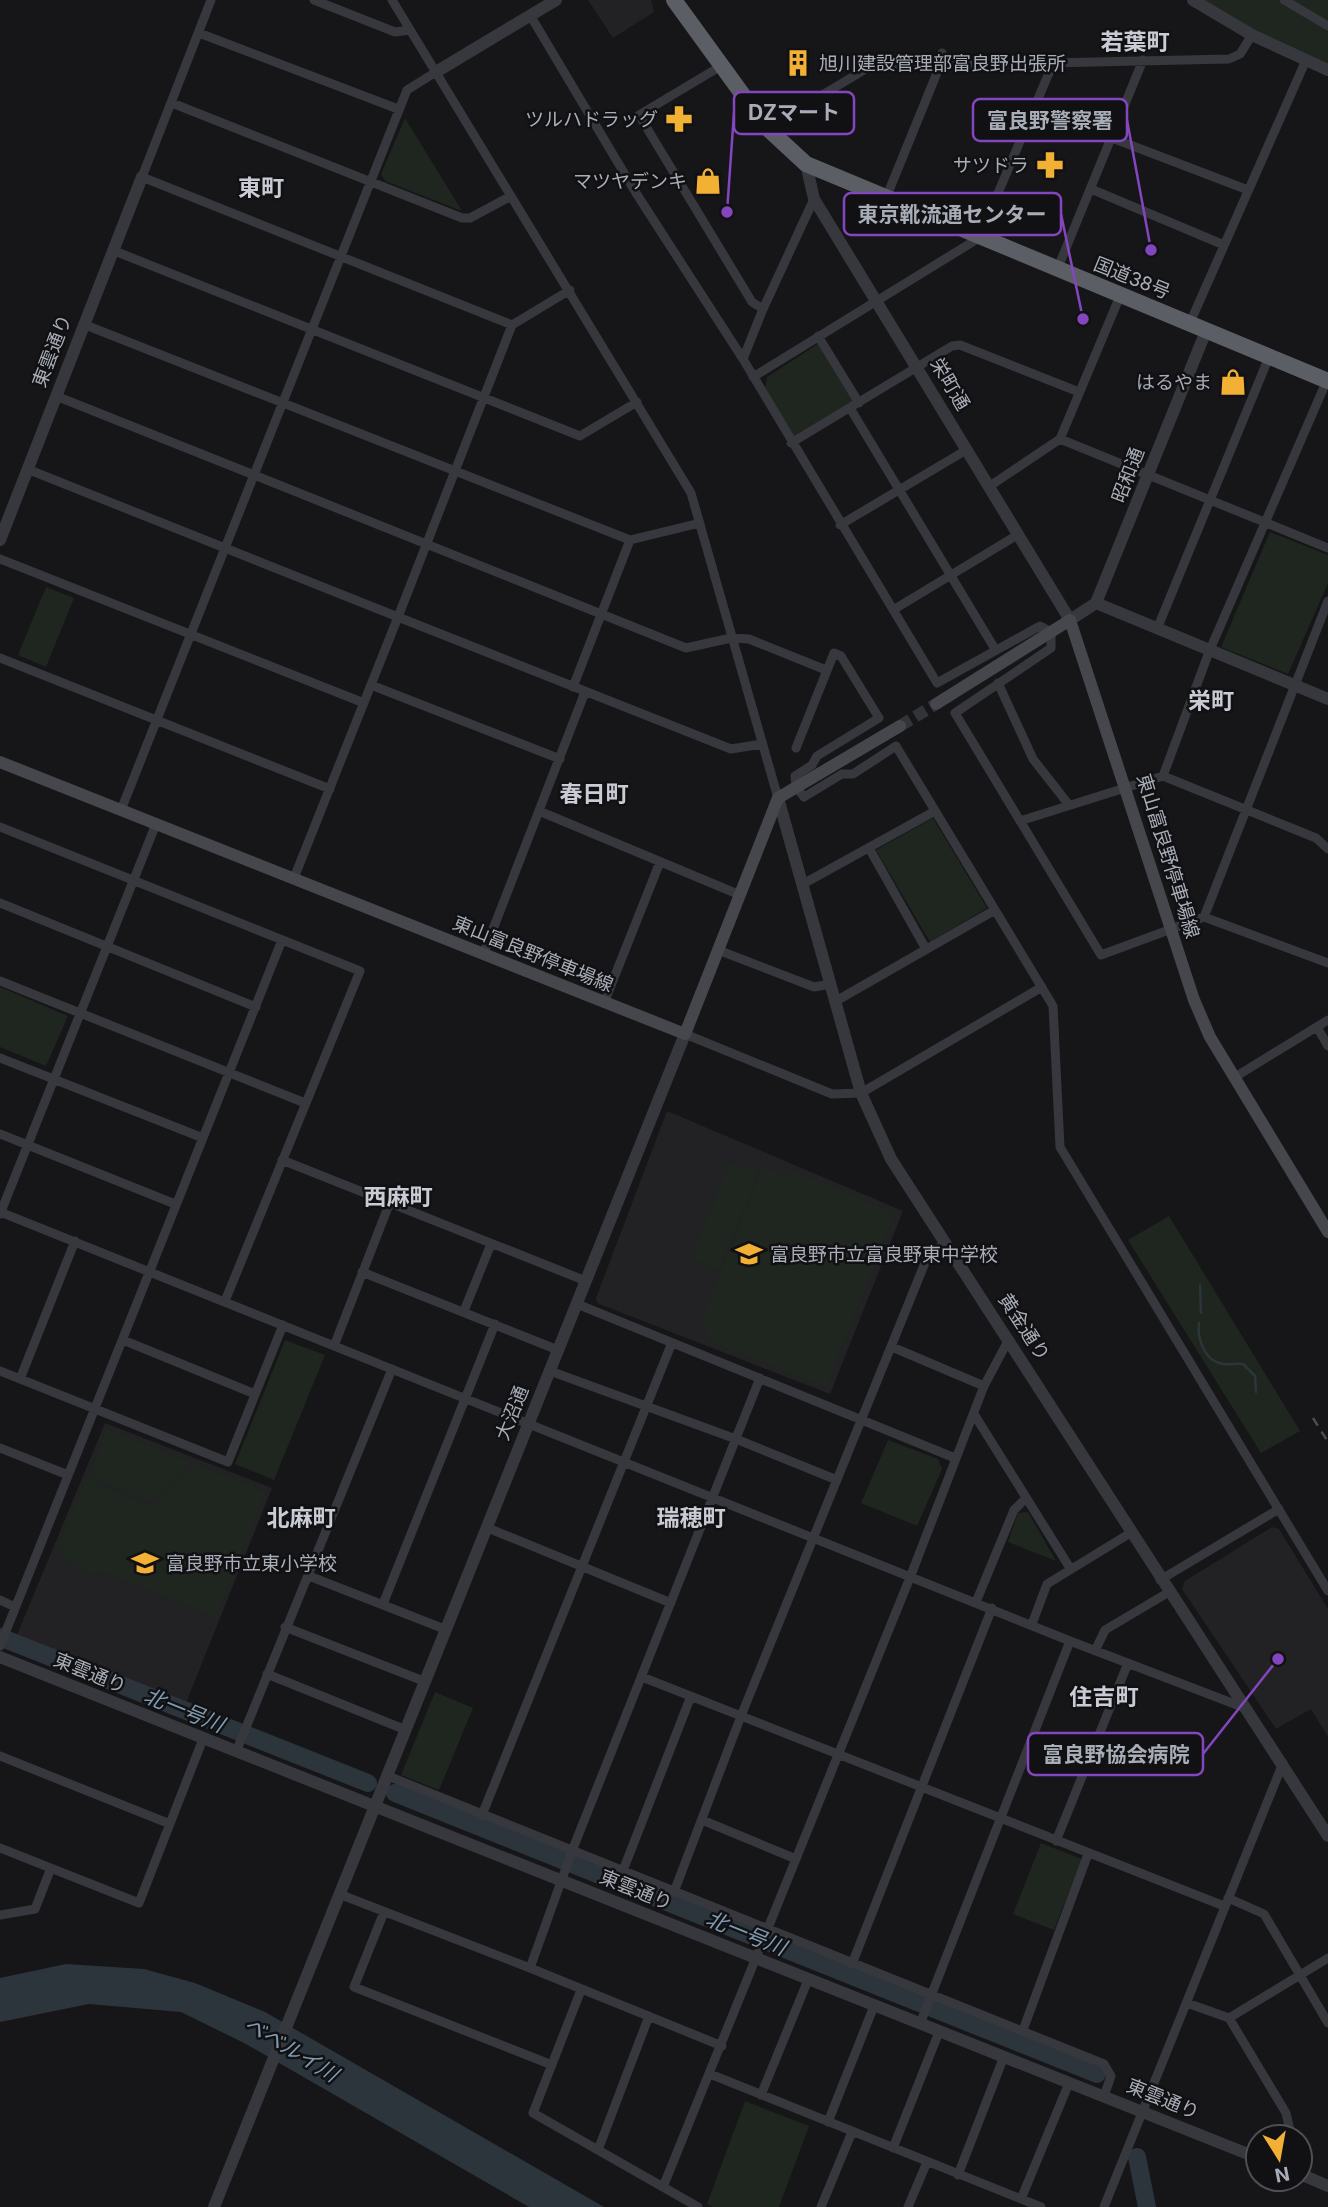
<svg xmlns="http://www.w3.org/2000/svg" width="1328" height="2207" font-family="Inter,'Noto Sans JP',sans-serif">
	<style>
		.built { fill: #222225 }
		.green { fill: #1e261f }
		.water { fill: #2c353c }
		.lines { fill: none; stroke-linecap: round; stroke-linejoin: round }
		.stream { stroke: #2c353c; stroke-width: 2.5 }
		.river { stroke: #2c353c; stroke-width: 18 }
		.secondary-tunnel { stroke: #333438; stroke-width: 12; stroke-dasharray: 12 6; stroke-linecap: butt }
		.minor { stroke: #37383d; stroke-width: 9 }
		.tertiary { stroke: #37383d; stroke-width: 12 }
		.secondary { stroke: #45474d; stroke-width: 12 }
		.trunk { stroke: #5b5e65; stroke-width: 16 }
		.rail { stroke: #4a4c52; stroke-width: 2.5; stroke-dasharray: 9 7; stroke-linecap: butt }
		.labels { text-anchor: middle; dominant-baseline: central; stroke-width: 5; stroke-linejoin: round; paint-order: stroke }
		.poi-label { font-size: 19px; fill: #a8adb8; stroke: #111113; text-anchor: end }
		.street-label { font-size: 19px; fill: #a8adb8; stroke: #111113 }
		.water-label { font-size: 21px; font-style: italic; fill: #7f9bb3; stroke: #111113 }
		.quarter-label { font-size: 23px; font-weight: bold; fill: #c9ccd4; stroke: #111113 }
		.leader { fill: none; stroke: #8446be; stroke-width: 2.5 }
		.callout-dot { fill: #8446be; stroke: #111113; stroke-width: 2.5 }
		.callout { fill: #111113; stroke: #8446be; stroke-width: 2.5 }
		.callout-label { font-size: 21px; text-anchor: middle; font-weight: bold; fill: #a8adb8 }
	</style>
	<rect width="100%" height="100%" fill="#161618"/>
	<!-- built -->
	<path class="built" d="M588,0H651L654,12L613,38Z
		M667,1111L903,1211L830,1394L597,1303L596,1298Z
		M105,1423L272,1488L186,1703L16,1637Z
		M1272,1527L1279,1529L1328,1609V1737L1311,1709L1276,1729L1182,1589L1185,1581Z"/>
	<!-- green -->
	<path class="green" d="M1194,0H1328V70Z
		M405,118L462,211L385,181L381,174Z
		M818,344L853,401L792,437L765,390L767,377Z
		M1270,532L1328,555V583L1288,674L1221,647Z
		M46,587L74,598L46,667L18,655Z
		M933,818L987,908L930,942L876,850Z
		M0,987L68,1016L46,1066L0,1047Z
		M730,1161L759,1172L719,1270L691,1259Z
		M763,1167L789,1177L793,1170L895,1213L826,1387L710,1342L702,1319Z
		M1169,1216L1300,1431L1261,1453L1128,1240Z
		M285,1340L325,1355L274,1480L235,1464Z
		M106,1429L192,1463L156,1500L143,1501L89,1476Z
		M888,1440L938,1459L942,1469L917,1526L861,1503Z
		M196,1464L266,1492L217,1617L97,1570L95,1575L60,1560L64,1551L57,1547L86,1478L144,1504L157,1503Z
		M1028,1512L1056,1561L1008,1542L1018,1513Z
		M435,1692L473,1708L439,1790L401,1775Z
		M1041,1843L1082,1859L1054,1930L1013,1914Z
		M745,2101L809,2126L779,2207H713L707,2204Z"/>
	<!-- water -->
	<path class="water" d="M66,1964L144,1969L195,1983L265,2012L604,2207H529L246,2044L181,2012L89,2004L0,2022V1978Z"/>
	<g class="lines">
		<!-- stream -->
		<path class="stream" d="M1200,1285L1201,1313
			M1199,1323C1197,1337 1204,1359 1219,1363C1227,1366 1235,1363 1243,1364L1255,1376L1256,1392"/>
		<!-- river -->
		<path class="river" d="M0,1637L368,1783
			M395,1793L1097,2074
			M1137,2157L1147,2207"/>
		<!-- secondary-tunnel -->
		<path class="secondary-tunnel" d="M900,726L936,704"/>
		<!-- minor -->
		<path class="minor" d="M211,0L142,177L512,325
			M314,0L395,32L410,30
			M392,0L691,493L778,798
			M1284,0L1328,26
			M530,15L636,193L743,359L937,683L1040,626L1051,632V648L955,713L1101,955L1204,917L1328,601
			M199,33L398,109
			M721,66L639,115L752,302L763,309
			M436,72L407,90L254,475L686,648L731,638L749,639L826,670
			M172,103L462,218H470L511,196
			M767,128L869,67L1229,59L1240,54L1252,35
			M1112,138L1248,190
			M1091,189L1224,245
			M886,198L941,63L942,53
			M112,250L580,436L637,402
			M1057,270L1143,60
			M570,290L512,325L398,617L731,749L762,744
			M83,324L630,540L700,523
			M1189,325L1306,60
			M818,336L859,403
			M743,359L763,309L814,199
			M753,377L979,238L1054,61
			M56,396L254,475L121,810
			M850,408L995,649
			M1060,439L1328,548
			M791,443L952,346L960,345L1079,392
			M27,469L398,617L294,878
			M990,486L1060,439L1120,296
			M840,525L968,449
			M0,559L364,703
			M893,610L1019,534
			M1157,629L1269,357
			M0,658L330,789
			M998,683L1033,759L1069,805
			M371,685L560,759
			M573,687L630,540
			M796,748L834,653L841,656L879,718L817,756L812,765L795,776L796,787L804,797L842,774H853L896,746L1053,1006L1060,1147L1328,1591
			M1163,776L1316,838L1328,849
			M539,811L740,895
			M1020,821L1163,776L1209,652L1327,380
			M0,827L360,971L225,1301
			M869,848L926,949
			M803,884L935,811
			M0,903L256,1007
			M1204,917L1328,963
			M718,950L814,987L831,984
			M483,955L585,692
			M0,981L305,1103
			M836,1001L995,910
			M604,1003L660,862
			M1317,1027L1328,1046
			M685,1034L832,1094L861,1093L1042,987
			M0,1058L203,1138
			M1235,1077L1328,1020
			M0,1134L175,1204
			M282,1160L586,1281
			M0,1212L1070,1641L1245,1708
			M0,1214L156,824
			M362,1272L558,1350
			M577,1304L955,1458
			M464,1311L491,1244
			M123,1340L255,1394
			M334,1346L390,1202
			M892,1347L984,1386
			M0,1371L228,1462L283,1325
			M550,1371L736,1439L837,1480
			M20,1379L75,1241
			M974,1414L1070,1568
			M0,1448L68,1475
			M488,1528L671,1603
			M309,1576L447,1630
			M1160,1580L1279,1509
			M0,1600L15,1607
			M976,1602L1014,1510L1026,1498
			M383,1604L495,1324
			M1032,1624L1047,1584L1132,1532
			M285,1627L426,1682
			M0,1646L282,940
			M1095,1651L1105,1630L1169,1592
			M267,1674L406,1730
			M642,1677L1224,1906
			M236,1752L392,1369
			M0,1756L170,1824
			M388,1776L1104,2064L1111,2076L1104,2096
			M482,1815L671,1345
			M702,1820L796,1859
			M1056,1841L1128,1663
			M0,1848L139,1903L203,1739
			M624,1868L691,1696
			M674,1892L741,1716L929,1253L946,1244
			M339,1894L530,1968
			M1228,1898L1264,1914L1328,2023
			M384,1912L354,1987L552,2065
			M0,1915L35,1909L51,1868
			M852,1964L992,1608
			M581,1990L533,2113L663,2187L911,1575L984,1386L1009,1339
			M1187,2003L1229,2018L1286,2113L1289,2126L1284,2137
			M1229,2018L1328,1958
			M920,2024L1070,1641
			M1023,2030L1088,1854
			M722,2046L530,1968L572,1851L760,1378
			M710,2074L1041,2207
			M761,2095L808,1980
			M828,2122L874,2006
			M893,2148L939,2032
			M598,2150L649,2016
			M958,2175L1003,2059
			M663,2187L698,2207
			M1021,2199L1069,2083
			M821,2207L852,2132
			M908,2207L927,2162
			M1104,2207L1283,1763"/>
		<!-- tertiary -->
		<path class="tertiary" d="M1193,0L1252,35L1328,70
			M436,72L556,0
			M806,164L814,199L1070,620L1096,603L1206,331
			M0,540L142,177
			M1096,603L1328,699
			M778,798L861,1093L891,1159L1328,1836
			M0,1657L1258,2158
			M1300,2174L1328,2186
			M214,2207L685,1034"/>
		<!-- secondary -->
		<path class="secondary" d="M936,704L1070,620L1194,1000L1210,1037L1328,1232
			M0,762L685,1034L778,798L900,726"/>
		<!-- trunk -->
		<path class="trunk" d="M674,0L767,128L806,164L1328,381"/>
		<!-- rail -->
		<path class="rail" d="M1313,1418L1328,1442"/>
	</g>
	<!-- icons -->
	<defs>
		<symbol id="building-bare" viewBox="-9 -9 18 18"><path d="M-4-6H4V6H1V3H-1V6H-4ZM-2.5-4.3h1.7v1.8h-1.7ZM.8-4.3h1.7v1.8H.8ZM-2.5-1h1.7V.8h-1.7ZM.8-1h1.7V.8H.8Z" fill="#f2b134" stroke="#111113" stroke-width="2.5" paint-order="stroke"/></symbol>
		<symbol id="pharmacy-bare" viewBox="-9 -9 18 18"><path d="M-2-6h4v4h4v4h-4v4h-4v-4h-4v-4h4Z" fill="#f2b134" stroke="#111113" stroke-width="2.5" paint-order="stroke"/></symbol>
		<symbol id="shop-bare" viewBox="-9 -9 18 18"><path d="M-5-2.5h2.3a2.7 3.5 0 0 1 5.4 0H5L5.5 6h-11ZM-1.5-2.5h3a1.5 2.3 0 0 0-3 0Z" fill="#f2b134" stroke="#111113" stroke-width="2.5" paint-order="stroke"/></symbol>
		<symbol id="school-bare" viewBox="-9 -9 18 18"><path d="M0-5L7-2L0 1L-7-2ZM-4 1L0 2.5L4 1V4Q0 6-4 4Z" fill="#f2b134" stroke="#111113" stroke-width="2.5" paint-order="stroke"/></symbol>
	</defs>
	<g fill-rule="evenodd">
		<use href="#building-bare" x="779" y="44" width="38" height="38"/>
		<use href="#pharmacy-bare" x="660" y="100" width="38" height="38"/>
		<use href="#pharmacy-bare" x="1031" y="146" width="38" height="38"/>
		<use href="#shop-bare" x="689" y="162" width="38" height="38"/>
		<use href="#shop-bare" x="1214" y="363" width="38" height="38"/>
		<use href="#school-bare" x="730" y="1235" width="38" height="38"/>
		<use href="#school-bare" x="126" y="1544" width="38" height="38"/>
	</g>
	<g class="labels">
		<!-- poi labels -->
		<g class="poi-label">
			<text x="819" y="63" text-anchor="start">旭川建設管理部富良野出張所</text>
			<text x="658" y="119">ツルハドラッグ</text>
			<text x="1029" y="165">サツドラ</text>
			<text x="687" y="181">マツヤデンキ</text>
			<text x="1212" y="382">はるやま</text>
			<text x="770" y="1254" text-anchor="start">富良野市立富良野東中学校</text>
			<text x="166" y="1563" text-anchor="start">富良野市立東小学校</text>
		</g>
		<!-- street labels -->
		<g class="street-label">
			<text transform="translate(1132 278) rotate(22)">国道38号</text>
			<text transform="translate(52 351) rotate(-69)">東雲通り</text>
			<text transform="translate(950 384) rotate(59)">栄町通</text>
			<text transform="translate(1128 475) rotate(-69)">昭和通</text>
			<text transform="translate(1168 856) rotate(73)">東山富良野停車場線</text>
			<text transform="translate(533 954) rotate(22)">東山富良野停車場線</text>
			<text transform="translate(1024 1327) rotate(57)">黄金通り</text>
			<text transform="translate(512 1413) rotate(-68)">大沼通</text>
			<text transform="translate(90 1673) rotate(22)">東雲通り</text>
			<text transform="translate(636 1890) rotate(22)">東雲通り</text>
			<text transform="translate(1163 2099) rotate(22)">東雲通り</text>
		</g>
		<!-- water labels -->
		<g class="water-label">
			<text transform="translate(184 1710) rotate(22)">北一号川</text>
			<text transform="translate(746 1933) rotate(22)">北一号川</text>
			<text transform="translate(291 2049) rotate(31)">ベベルイ川</text>
		</g>
		<!-- quarter labels -->
		<g class="quarter-label">
			<text x="1135" y="42">若葉町</text>
			<text x="261" y="188">東町</text>
			<text x="1211" y="701">栄町</text>
			<text x="594" y="794">春日町</text>
			<text x="398" y="1197">西麻町</text>
			<text x="301" y="1518">北麻町</text>
			<text x="691" y="1518">瑞穂町</text>
			<text x="1104" y="1697">住吉町</text>
		</g>
	</g>
	<!-- callouts -->
	<path class="leader" d="M727 212L734 113M1151 250L1127 120M1083 319L1061 214M1278 1659L1203 1754"/>
	<g class="callout-dot">
		<circle cx="727" cy="212" r="7"/>
		<circle cx="1151" cy="250" r="7"/>
		<circle cx="1083" cy="319" r="7"/>
		<circle cx="1278" cy="1659" r="7"/>
	</g>
	<g class="callout">
		<rect x="734" y="92" width="120" height="42" rx="7"/>
		<rect x="973" y="99" width="154" height="42" rx="7"/>
		<rect x="844" y="193" width="217" height="42" rx="7"/>
		<rect x="1028" y="1733" width="175" height="42" rx="7"/>
	</g>
	<g class="callout-label">
		<text x="794" y="120">DZマート</text>
		<text x="1050" y="128">富良野警察署</text>
		<text x="952" y="222">東京靴流通センター</text>
		<text x="1116" y="1762">富良野協会病院</text>
	</g>
	<!-- north arrow -->
	<g transform="translate(1279 2158) rotate(169)"><circle r="33" fill="#111113" stroke="#4d4f55" stroke-width="2"/>
	<path d="M0-5L12 26L0 18L-12 26Z" fill="#f2b134"/>
	<text y="-10" font-size="19" font-weight="bold" text-anchor="middle" fill="#a8adb8">N</text>
	</g>
</svg>
